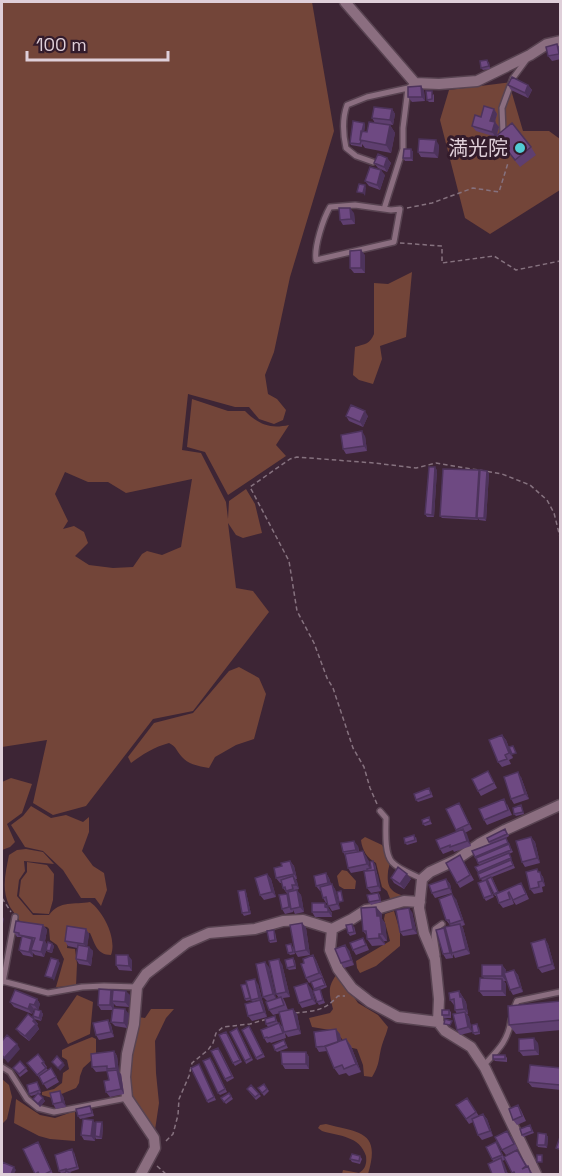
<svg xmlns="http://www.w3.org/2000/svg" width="562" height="1176" font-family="'Space Grotesk','Noto Sans JP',sans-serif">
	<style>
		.green { fill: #734539; fill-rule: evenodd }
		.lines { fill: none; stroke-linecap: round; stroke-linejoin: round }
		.lane-casing { stroke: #584351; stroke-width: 8 }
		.street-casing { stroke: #584351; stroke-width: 13 }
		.path { stroke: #86727f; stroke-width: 1.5; stroke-dasharray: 4.5 3; stroke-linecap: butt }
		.lane { stroke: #8b6e80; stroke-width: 5 }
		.street { stroke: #8b6e80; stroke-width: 10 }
		.wall { fill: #5f3f70 }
		.shaded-wall { fill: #4d335b }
		.building { fill: #6e4982; stroke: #4d335b; stroke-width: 1.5 }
		.poi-dot { fill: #52ccd5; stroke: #331b2b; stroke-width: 2 }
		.labels { text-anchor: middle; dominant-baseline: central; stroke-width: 6; stroke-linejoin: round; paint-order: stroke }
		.poi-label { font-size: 20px; fill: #dfcfd9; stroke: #331b2b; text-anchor: end }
	</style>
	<rect width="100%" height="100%" fill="#3d2535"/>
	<!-- green -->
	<path class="green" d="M2,2H312L334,131L290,277L274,352L265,375L268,394L277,399L286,410L283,420L274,424L259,419L249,407H235L188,394L182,450L201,453L226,502L228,519L229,501L246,489L255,504L262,533L243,538L236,535L228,523L236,588L253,591L269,612L193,711L153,719L86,806L53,815L33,803L47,740L2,747ZM65,472L88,482H108L126,493L192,479L181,547L162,555L147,551L142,554L133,567L113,568L89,565L75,556L88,543L84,532L74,526L63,529L68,521L55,494Z
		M511,82V90L523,131H549L560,139V190L490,234L465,218L440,120L449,90Z
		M412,272L406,337L380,346L382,359L373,384L359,380L353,375L355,347C365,344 370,344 374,334V283L388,284Z
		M192,399L228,411H245C259,425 270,429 289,425L276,445L286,456L228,495L205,452L187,447Z
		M239,667L259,678L266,694L254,739L236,745L215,757L209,768C199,766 189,765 182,757C176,751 177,747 169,743C154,747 143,754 131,763L128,757L154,723L193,713L229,671Z
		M11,778L32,784L22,813L7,824L15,842L10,847L2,850V782Z
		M31,806L51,818L66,815L83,822L89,817V832L82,851L93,866L104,873L107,890L101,906L95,898H81L63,870L43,851L25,847L11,825L23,816Z
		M365,837L382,845C384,848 389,860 389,863C390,866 388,869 388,872C386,891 394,893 410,898L391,901L387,891L382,887L376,863C367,858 362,850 361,840Z
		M26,849L43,852L54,864L24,861L25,871L19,880L17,896L33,915H49C60,900 74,905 90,902C104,912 117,939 111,955C97,955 95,944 90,933L69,930L67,948L75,949L77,964L76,986L56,987L64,959L57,945L50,940L49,929L47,927L20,922C17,915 12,911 9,905C1,889 6,871 9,855L17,850Z
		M27,862L47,865L54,874L53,900L49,914L33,913L19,896L21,880L27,872Z
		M342,870L347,871L356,881L355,889H344L339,886L337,876Z
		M394,911L400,931V946L376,966L360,973L357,968L356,961L390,941L384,919L385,914Z
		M338,973L358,1003L378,1015L388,1027C387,1032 385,1036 383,1042C378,1056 381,1063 372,1077L364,1076L363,1065L357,1049L348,1047L336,1031L312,1027L309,1018L330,1013L333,1009C329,993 327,986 338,973Z
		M77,995L93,1002L90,1034L68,1044L57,1024Z
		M151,1009H174L166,1018L155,1041L156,1073L159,1103L155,1130L131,1095V1066L138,1017L145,1018Z
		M92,1037L96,1039V1053L94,1058L83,1068L80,1076L79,1083L76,1088L52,1098L42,1095V1092L54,1089L62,1083L63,1073L69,1069L67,1060L62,1057V1050L70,1046Z
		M2,1079L9,1085L12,1097L7,1119L2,1124Z
		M16,1099L40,1115L55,1118L75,1111V1141L50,1139L39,1136L14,1123Z
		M326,1124C360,1133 381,1131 368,1174H342L343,1170L359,1173C365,1169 367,1164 366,1156C360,1136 339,1136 322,1131L318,1128L320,1125Z"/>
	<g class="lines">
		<defs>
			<path id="lane" d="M503,132L502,108L513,78L527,59
				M373,162L356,156L346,148C343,134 342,119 347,105L367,97L408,88L415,83
				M355,205L391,210L400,209L394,242L316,260C314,247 323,219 330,207Z
				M384,209L403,149V128L408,88
				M380,811L386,818C386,829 384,853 392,862C399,870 413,874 422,879
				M437,955L434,936L435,929L442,924
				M2,981L48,993L82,987L104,986L137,987
				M3,982L15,917
				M513,1011L517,1001L560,992
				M484,1065C498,1050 508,1041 511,1020
				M2,1067L10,1072L27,1099L38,1108L54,1112L127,1098"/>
			<path id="street" d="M345,2L415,83L439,84L477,81L530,55L547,44L560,41
				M332,929L352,919L366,910L380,908L404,901L420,902
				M141,1174L155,1148L154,1138L127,1098L125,1077L127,1054L134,1024L137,987L146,974L186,943L209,933L255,929L283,921L303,920L332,929L330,950L338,969L352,988L370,1002L398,1017L438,1022
				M536,1174L485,1068L471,1047L445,1031L438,1022L439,999L435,959L424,933L419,908L422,879L430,872L456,860L479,844L505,830L560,805"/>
		</defs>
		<!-- lane casing -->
		<use href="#lane" class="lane-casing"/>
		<!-- street casing -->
		<use href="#street" class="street-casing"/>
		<!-- path -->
		<path class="path" d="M407,208L432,203L473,188L499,192L508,163
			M400,243L442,246V263L494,256L516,270L560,261
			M377,804L370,788L364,767L353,748L333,688L327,678L314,643L297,611L289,561L250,487L290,459L297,457L374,463L416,468L436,463L502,474L530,485L547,500L554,513L560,537
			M2,898L11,912
			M295,1013C315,1011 324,1011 338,996H345
			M166,1141L173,1134L178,1115L179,1099L189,1076L192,1063L208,1050L213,1043L216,1033L223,1027L250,1024L267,1019
			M157,1166L166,1174"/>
		<!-- lane -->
		<use href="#lane" class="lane"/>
		<!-- street -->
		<use href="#street" class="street"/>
	</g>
	<!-- wall -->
	<path class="wall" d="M557,44L561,49V59L552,61L548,56Z
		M489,62L490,69L483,70L481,68Z
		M508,85H528L532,90L528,98L511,90Z
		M421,86L424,91L425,101L412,102L408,97Z
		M434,94V102H429L427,100Z
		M392,109L395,114L393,125L375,123L372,118Z
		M494,109L497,114L495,122L499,127L497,135L531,147L536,155L520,167L496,137L476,131L472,126L481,117Z
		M364,123L365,125L364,132H367L390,125L395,133L391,153L365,148L362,144V147L351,145L350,143Z
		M439,145L438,158L421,157L418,152Z
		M411,149L413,152V161H405L403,158Z
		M387,158L391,163L387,172L378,168L374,163Z
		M385,175L380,190L369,186L365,181Z
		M354,213L355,224L343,225L340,220Z
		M365,255V273H354L350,268Z
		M346,416H368L363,427L349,421Z
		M365,436L367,451L346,454L343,449Z
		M437,470L434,517H427L425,514Z
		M479,470L480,472L489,473L486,521L479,520L478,518V520L442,518L440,516Z
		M502,735L506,740L513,758L509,760L511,764L502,767L498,762Z
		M488,771L497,788L481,796L478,791Z
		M521,777L529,799L514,804L511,799Z
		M431,791L433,797L418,802L416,800Z
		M507,804L512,815L487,825L484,820Z
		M521,805L524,814L516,816L514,814Z
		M462,808L472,829L465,833L471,846L454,852L453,850L443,854L440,849L457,832L446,809Z
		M430,820L432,824L425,826L423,824Z
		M507,832L509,836L506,838L513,852L509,854L515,868L492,877L499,893L524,888L529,899L516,905L512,899L514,904L503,908L499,903L496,896H495L494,894L487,879L486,880L494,897L486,901L484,898L482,881L478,872L479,865L472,851L490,844L487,838Z
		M416,837L417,842L407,845L405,843Z
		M531,837L535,842L540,863L525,867L522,862Z
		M358,846L359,851L366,856L370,868L375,864L381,891L371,893L367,888V870L351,873L348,868L346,857L343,852Z
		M460,855L474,880L460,888L457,883Z
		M290,861L294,866L297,879H296L299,889L295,890L301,895L304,912L295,914L293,910V912L285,914L282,909L287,894L289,897V896L283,888L282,883H280L276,878L282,866Z
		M539,872L543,877L545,886L542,887L543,892L534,894L530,889Z
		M326,873L329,878L331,884L335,889L340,909L332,911L327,903H326L323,898L321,891H320L316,886Z
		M267,874L271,879L276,897L264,900L260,895Z
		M391,878L411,879L404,889L394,883Z
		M446,879L450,884L452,893L435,898L432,893Z
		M246,892L251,914L244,916L242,913Z
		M378,893L380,895L381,902L371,905L369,902Z
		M456,899L465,925L462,926L463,928L470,954L455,958L453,954V958L446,959L443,954L444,928L446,932L451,926L450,925L446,920Z
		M325,903L332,913V917H315L312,912Z
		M376,907L382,914V919L385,923L387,941H384L385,945L372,946L367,939V936L363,931Z
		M412,912L417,934L403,936L400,932Z
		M302,923L306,928L310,955L298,957L295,952Z
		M43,925L47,930L45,941L47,945L52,944L54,946L52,953L48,952L46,950L44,957L35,955L33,953V957L23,955L19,950L22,939L21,937H17L14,932Z
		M354,926L356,934L350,936L348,933Z
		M86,929L89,934L87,946L93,951L91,966L79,964L76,959L77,948L68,946L65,941Z
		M275,932L277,942L270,943L269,941Z
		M545,939L548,944L555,969L542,973L538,968Z
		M366,943L369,950L356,955L353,950Z
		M293,946L295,954L290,955L288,953Z
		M349,950L354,965L344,968L341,963Z
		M313,955L316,960L327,987L320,990L325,1003L319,1005L317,1002L315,991L311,982L309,983L306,978L304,963Z
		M293,958L295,961L296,969L289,970L287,968Z
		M132,960V971L119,970L116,965Z
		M282,964L290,997L283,998L285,1002L288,1010L284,1011L293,1009L297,1014L301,1034L288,1037L285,1033L286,1038L271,1043L270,1042L267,1043L264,1038L268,1027L266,1024L275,1016L278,1023H279L283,1028L280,1013L273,1015L269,1010L267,1001L263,997L269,967L276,999L279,998L276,994Z
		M502,965L506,970V972L514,970L518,975L523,992L513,995L510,990L506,977V981H504L506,984V996H483L479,991L484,978L482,976Z
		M258,984L263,1003L267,1017L252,1021L248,1016L253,1002L251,1000L246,1001L245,999Z
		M311,988L316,1004L302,1008L299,1003Z
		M459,991L466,1002L468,1014H467L469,1017L472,1032L460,1035L457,1030V1014L455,1010L454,1005L450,1000Z
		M113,992L130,995L129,1007L116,1006L114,1004V1008L129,1014L127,1028L115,1026L111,1022L112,1010H101L98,1005Z
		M37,999L40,1004L38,1010L41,1011L43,1014L41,1021L34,1019L33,1016L35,1009H34L32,1014L14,1007L10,1002Z
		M561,1001V1030L516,1034L509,1025Z
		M449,1010L451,1012V1018H444L442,1015Z
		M34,1019L38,1024L37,1025L39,1029L29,1041L20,1034L16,1029Z
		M108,1020L111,1025L114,1037L99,1040L96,1035Z
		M479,1027L480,1034L475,1035L473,1033Z
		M251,1029L265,1057L257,1060L256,1058Z
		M239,1031L253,1060L246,1064L245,1061Z
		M228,1034L242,1062L235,1066L233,1063Z
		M340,1034L341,1041L346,1039L351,1046L361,1072L349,1076L346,1073L339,1075L334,1068L327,1051L319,1052L316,1047Z
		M284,1040L288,1048L277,1052L275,1050Z
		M538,1043L539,1055L523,1056L519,1051Z
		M220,1050L234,1078L227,1082L225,1079Z
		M114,1051L117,1056L119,1073L121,1074L124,1094L110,1097L106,1092L109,1080V1071L96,1072L92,1067Z
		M306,1052L309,1057V1069H285L282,1064Z
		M38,1054L47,1067L46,1068L48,1070L51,1068L59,1082L47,1089L41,1080L27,1063Z
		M505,1055L507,1058V1062L495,1061L493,1059Z
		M212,1060L227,1092L220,1095L218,1093Z
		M20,1061L28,1071L20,1077L13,1068Z
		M199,1064L216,1100L208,1103L207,1101Z
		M561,1068V1090L532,1087L528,1082Z
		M37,1082L41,1093L39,1094L45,1101L40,1107L33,1099L38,1094L31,1096L29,1094Z
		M264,1084L269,1091L264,1096L258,1088Z
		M249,1092L259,1094L261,1096L256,1100Z
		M229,1093L233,1099L226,1104L221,1098Z
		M63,1096L66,1107L56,1109L53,1104Z
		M467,1098L479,1116L483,1114L487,1119L493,1136L482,1140L478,1135L473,1122L469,1124L456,1105Z
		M518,1105L521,1110L526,1121L517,1125L513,1120Z
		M92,1109L94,1116L80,1119L78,1116Z
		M96,1124L103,1125L102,1139H96L95,1137V1141L84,1140L81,1135Z
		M530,1125L534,1133L523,1137L522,1135Z
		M546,1134L548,1137L547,1148L538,1147L537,1145Z
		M511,1136L518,1149L506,1155L502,1150Z
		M496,1142L504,1157L517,1150L533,1174H513L505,1160L502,1161L508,1174H492L493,1161L492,1159Z
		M40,1145L53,1174H35L23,1149Z
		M74,1152L79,1169L70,1172L61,1173L59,1171Z
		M360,1156L362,1159L360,1164L352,1162L350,1159Z"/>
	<!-- shaded-wall -->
	<path class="shaded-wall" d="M528,85L532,90L528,98L525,93Z
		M421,86L424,91L425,101L422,97Z
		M392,109L395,114L393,125L390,120Z
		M494,109L497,114L494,125L490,121Z
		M495,122L499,127L496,137L492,132Z
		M364,123L365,125L363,141H361Z
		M390,125L395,133L391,153L386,145Z
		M436,140L439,145L438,158L434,153Z
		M411,149L413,152V161L411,158Z
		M387,158L391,163L387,172L384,167Z
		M381,170L385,175L380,190L377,185Z
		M365,185L366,188L365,196L363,193Z
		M350,208L354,213L355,224L351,219Z
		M361,250L365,255V273L361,268Z
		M365,411L368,416L363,427L360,422Z
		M362,431L365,436L367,451L364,446Z
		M435,467L437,470L434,517L432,515Z
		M479,470L481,473L478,520L476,518Z
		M487,471L489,473L486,521L484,518Z
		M502,735L506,740L513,758L509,753Z
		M518,772L521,777L529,799L525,794Z
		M459,803L462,808L472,829L469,824Z
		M463,829L467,834L471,846L467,841Z
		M531,837L535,842L540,863L537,858Z
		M354,841L358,846L359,855L356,850Z
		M363,851L369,861L370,869L367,864Z
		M290,861L294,866L297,879L294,874Z
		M373,861L375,864L376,872L378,875L381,891L378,886Z
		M537,869L543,877L545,886L542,881Z
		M326,873L329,878L332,888L328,883Z
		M267,874L271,879L276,897L272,892Z
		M407,874L411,879L404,889L400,884Z
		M293,876L297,881L299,889L296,885Z
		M446,879L450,884L452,893L449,888Z
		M332,884L335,889L340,909L337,904Z
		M245,890L246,892L251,914L249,912Z
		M297,890L301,895L304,912L300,907Z
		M287,894L291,899V909L293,912L289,907Z
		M452,894L456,899L465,925L462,920Z
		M325,903L332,913V917L325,907Z
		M376,907L382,914V919L385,923L387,941L382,934L377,916Z
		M409,908L412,912L417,934L413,929Z
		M2,910L3,912L2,915L4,919L3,924L2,922Z
		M302,923L306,928L310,955L306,950Z
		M460,924L463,928L470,954L466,949Z
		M43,925L47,930L45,941L48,946L44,957L41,952L40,940Z
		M444,928L447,933L453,958L450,953Z
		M86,929L89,934L87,949L84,944Z
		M379,934L384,941L385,945L379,938Z
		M32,939L36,944L31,950L33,953V957L29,952Z
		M545,939L548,944L555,969L552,964Z
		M52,944L54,946L52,953L50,951Z
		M345,945L349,950L354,965L351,960Z
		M89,947L93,951L91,966L87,961Z
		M128,955L132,960V971L129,966Z
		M313,955L316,960L323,978L319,973Z
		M279,959L282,964L290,997L286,992Z
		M58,960L60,963L54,981L52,978Z
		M265,962L269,967L276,999L273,994Z
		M502,965L506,970V981L502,976Z
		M514,970L518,975L523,992L520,987Z
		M255,979L258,984L263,1003L259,998Z
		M502,979L506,984V996L502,991Z
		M307,983L311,988L316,1004L312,999Z
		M111,990L115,994L112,1001L114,1004V1010L110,1005Z
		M126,991L130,995L129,1007L125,1002Z
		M459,991L466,1002L468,1014L464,1009L460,997Z
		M37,999L40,1004L38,1010L34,1005Z
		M260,1000L264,1005L267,1017L264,1012Z
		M30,1004L34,1009L32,1014L28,1009Z
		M125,1009L129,1014L127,1028L124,1023Z
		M293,1009L297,1014L301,1034L298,1029Z
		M41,1011L43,1014L41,1021L39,1018Z
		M465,1012L469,1017L472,1032L468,1027Z
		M34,1019L38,1024L37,1025L39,1029L29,1041L25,1036Z
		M108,1020L111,1025L114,1037L111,1032Z
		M336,1029L340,1034L342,1049L338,1044Z
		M534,1038L538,1043L539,1055L535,1050Z
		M346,1039L351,1046L361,1072L356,1064Z
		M17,1044L20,1049L8,1063L4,1058Z
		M114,1051L117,1056L119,1073L116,1068Z
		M306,1052L309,1057V1069L306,1064Z
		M63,1063L65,1065L60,1071L58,1068Z
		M117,1070L121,1074L124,1094L121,1089Z
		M60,1091L63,1096L66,1107L62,1102Z
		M43,1098L45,1101L40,1107L38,1104Z
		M483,1114L487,1119L493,1136L490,1131Z
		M93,1120L97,1125L95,1141L91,1136Z
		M102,1122L103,1125L102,1139L100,1137Z
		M546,1134L548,1137L547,1148L545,1145Z
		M501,1158L504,1163L508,1174H507Z
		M14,1167L16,1170L14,1174H11Z"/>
	<!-- building -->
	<path class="building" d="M557,44L559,54L548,56L546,47Z
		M487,60L489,66L481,68L480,61Z
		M512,77L528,85L525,93L508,85Z
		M421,86L422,97H408V87Z
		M426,91H432V99L427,100Z
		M484,106L494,109L490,121L495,122L492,132L472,126L475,115L481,117Z
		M374,107L392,109L390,120L372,118Z
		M353,121L364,123L360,140L361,141L360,144L350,143Z
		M369,122L390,125L386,145L360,140L361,131L367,132Z
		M512,123L531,147L515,160L496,136Z
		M419,139L436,140L434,153L418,152Z
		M404,149H411V158H403Z
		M378,154L387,158L384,167L374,163Z
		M370,167L381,170L377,185L365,181Z
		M359,184L365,185L363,193L357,192Z
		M339,208H350L351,219L340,220Z
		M361,250V268H350V251Z
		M351,405L365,411L360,422L346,416Z
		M362,431L364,446L343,449L341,435Z
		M429,467H435L432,515L425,514Z
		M443,469L479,470L476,518L440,516Z
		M480,470L487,471L484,518H477Z
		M502,735L509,753L505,755L507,759L498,762L489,740Z
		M513,746L516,753L512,754L509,747Z
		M488,771L494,783L478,791L472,779Z
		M518,772L525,794L511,799L504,777Z
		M429,788L431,794L416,800L414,794Z
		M504,799L508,810L484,820L479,809Z
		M459,803L469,824L456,830L446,809Z
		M521,805L523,812L514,814L513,808Z
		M429,817L430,821L423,824L422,820Z
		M463,829L467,841L450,847V845L440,849L436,840Z
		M505,829L507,834L489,842L487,838Z
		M414,835L415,840L405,843L404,838Z
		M531,837L537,858L522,862L516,841Z
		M506,838L508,843L475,857L472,851Z
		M354,841L356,850L343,852L341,843Z
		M509,844L511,850L478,863L476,858Z
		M363,851L367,864L348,868L345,854Z
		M509,853L511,858L478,872L475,867Z
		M460,855L470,875L457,883L446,863Z
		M511,860L513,865L480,879L478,874Z
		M290,861L294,874L276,878L274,868L282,866L281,863Z
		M373,861L375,870L367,871V869L371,868L370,862Z
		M398,867L407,874L400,884L391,878Z
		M537,869L538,872H540L542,881L538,882L539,887L530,889L526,872Z
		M375,870L378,886L367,888L364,871Z
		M326,873L328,883L316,886L314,876Z
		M267,874L272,892L260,895L255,878Z
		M293,876L296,885H292L293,889L286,891L285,887L283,888L281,880Z
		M491,877L498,892L494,894L487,879Z
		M446,879L449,888L432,893L429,885Z
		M486,880L492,895L484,898L478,883Z
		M521,883L526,894L513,900L509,892L508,893L510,899L499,903L496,894Z
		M332,884L337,904L328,906L326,897L323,898L320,887Z
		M245,890L249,912L242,913L238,891Z
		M297,890L300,907L291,909L288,892Z
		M341,891L343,901L339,902L337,892Z
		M378,893L380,900L369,902L367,895Z
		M287,894L289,907L282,909L279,895Z
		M452,894L462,920L450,924L449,920H446L439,899Z
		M312,903H325V907L328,908V912H312Z
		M376,907L377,916H380L382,934H379V938L367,939L366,931H363L361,908Z
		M409,908L413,929L400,932L396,910Z
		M16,921L43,925L40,940L44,941L41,952L31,950L35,938L19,935V933L14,932Z
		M302,923L306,950L295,952L290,925Z
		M352,924L354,932L348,933L346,925Z
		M460,924L466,949L452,953L445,927Z
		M67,926L86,929L84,944L65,941Z
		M444,928L450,953L443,954L436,930Z
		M274,930L275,940L269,941L267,931Z
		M22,936L32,939L29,952L19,950Z
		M363,938L366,945L353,950L350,943Z
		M545,939L552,964L538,968L531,943Z
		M48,942L52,944L50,951L46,950Z
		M291,944L293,952L288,953L286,945Z
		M78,945L89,947L87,961L76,959Z
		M345,945L351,960L341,963L335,949Z
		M116,955H128L129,966L116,965Z
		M313,955L319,973L306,978L301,964L304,963L303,959Z
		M51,958L58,960L52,978L45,976Z
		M293,958L295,966L287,968L285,960Z
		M279,959L286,992L276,994L269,961Z
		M265,962L273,994L263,997L256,964Z
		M482,965H502V976H482Z
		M514,970L520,987L510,990L504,973Z
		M322,978L325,985L314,989L311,982Z
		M480,978L502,979V991H479Z
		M255,979L259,998L251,1000L246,981Z
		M307,983L312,999L299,1003L294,987Z
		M246,984L250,998L245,999L241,985Z
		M99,989L111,990L110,1005H98Z
		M320,989L323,1000L317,1002L313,991Z
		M15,990L37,999L34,1005L30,1004L28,1009L10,1002Z
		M113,990L126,991L125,1002L112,1001Z
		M459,991L460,997H462L464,1009L455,1010L454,999L450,1000L449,993Z
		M281,997L284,1005L269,1010L266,1002Z
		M260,1000L264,1012L248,1016L245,1004Z
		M561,1001V1020L509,1025L508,1006Z
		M113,1008L125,1009L124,1023L111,1022Z
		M35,1009L41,1011L39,1018L33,1016Z
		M293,1009L298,1029L284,1032L279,1012Z
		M442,1010H449V1015H442Z
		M465,1012L468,1027L457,1030L453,1014Z
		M28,1014L34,1019L33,1021L36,1024L25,1036L16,1029Z
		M275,1016L276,1021L266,1024L265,1019Z
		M445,1019L452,1021L450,1025L444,1024Z
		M108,1020L111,1032L96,1035L93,1023Z
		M279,1023L283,1033L268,1038L267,1037L264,1038L261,1030Z
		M477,1024L479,1032L473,1033L472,1025Z
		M249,1026L263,1054L256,1058L242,1030Z
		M237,1028L251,1058L245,1061L230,1032Z
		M336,1029L338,1042L327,1046L316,1047L314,1032Z
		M226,1032L240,1060L233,1063L219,1035Z
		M7,1035L17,1044L4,1058L2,1055V1041Z
		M534,1038L535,1050L519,1051V1039Z
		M346,1039L356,1064L344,1069L342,1065L334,1068L325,1046Z
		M284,1040L286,1045L275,1050L273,1045Z
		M218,1048L232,1076L225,1079L211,1051Z
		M114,1051L116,1068L107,1069V1066L92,1067L91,1054Z
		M281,1052H306V1064H282Z
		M38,1054L44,1062L42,1063L46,1068L37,1075L27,1063Z
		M493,1055H505V1059H493Z
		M57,1056L63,1063L58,1068L52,1062Z
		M210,1058L225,1089L218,1093L203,1061Z
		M20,1061L26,1068L19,1074L13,1068Z
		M199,1064L214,1097L207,1101L191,1068Z
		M530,1065L561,1068L560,1085L528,1082Z
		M51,1068L56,1077L43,1084L39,1076Z
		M117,1070L121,1089L106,1092L104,1081L109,1080L107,1071Z
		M37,1082L40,1090L29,1094L27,1085Z
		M264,1084L267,1089L262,1093L258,1088Z
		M251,1085L259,1094L255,1097L247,1089Z
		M60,1091L62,1102L53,1104L50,1093Z
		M38,1093L43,1098L38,1104L33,1099Z
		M229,1093L231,1096L224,1102L221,1098Z
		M467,1098L476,1112L466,1119L456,1105Z
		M518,1105L522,1116L513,1120L509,1109Z
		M90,1106L92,1113L78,1116L76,1109Z
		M483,1114L490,1131L478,1135L472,1119Z
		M83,1119L93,1120L91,1136L81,1135Z
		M96,1122H102L100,1137L95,1136Z
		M530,1125L532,1131L522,1135L520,1129Z
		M507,1131L514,1144L502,1150L495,1137Z
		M538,1133L546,1134L545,1145H537Z
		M560,1137H561V1150L556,1148Z
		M38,1142L51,1171L45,1174H39L38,1172L35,1174L23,1149Z
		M496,1142L502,1155L492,1159L486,1147Z
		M72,1149L77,1167L66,1170V1169L59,1171L55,1155Z
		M517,1150L526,1166L522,1169L528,1166L531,1174H515L514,1172L512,1173L504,1157Z
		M352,1154L360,1156L359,1161L350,1159Z
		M537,1155H542V1162H537Z
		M501,1158L506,1174H492L488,1164Z
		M2,1162L14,1167L11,1174H2Z
		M66,1171L70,1173V1172L69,1174H65Z"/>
	<!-- markers -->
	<circle class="poi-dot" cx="520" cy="148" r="6"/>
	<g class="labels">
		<!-- poi labels -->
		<g class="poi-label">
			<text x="508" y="148">満光院</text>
		</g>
	</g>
	<!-- border -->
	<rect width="562" height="1176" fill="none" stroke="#dfcfd9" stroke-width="6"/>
	<!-- scale -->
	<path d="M27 51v9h141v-9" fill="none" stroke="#dfcfd9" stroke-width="3"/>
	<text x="36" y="51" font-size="18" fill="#dfcfd9" stroke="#331b2b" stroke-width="4.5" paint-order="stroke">100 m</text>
</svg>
